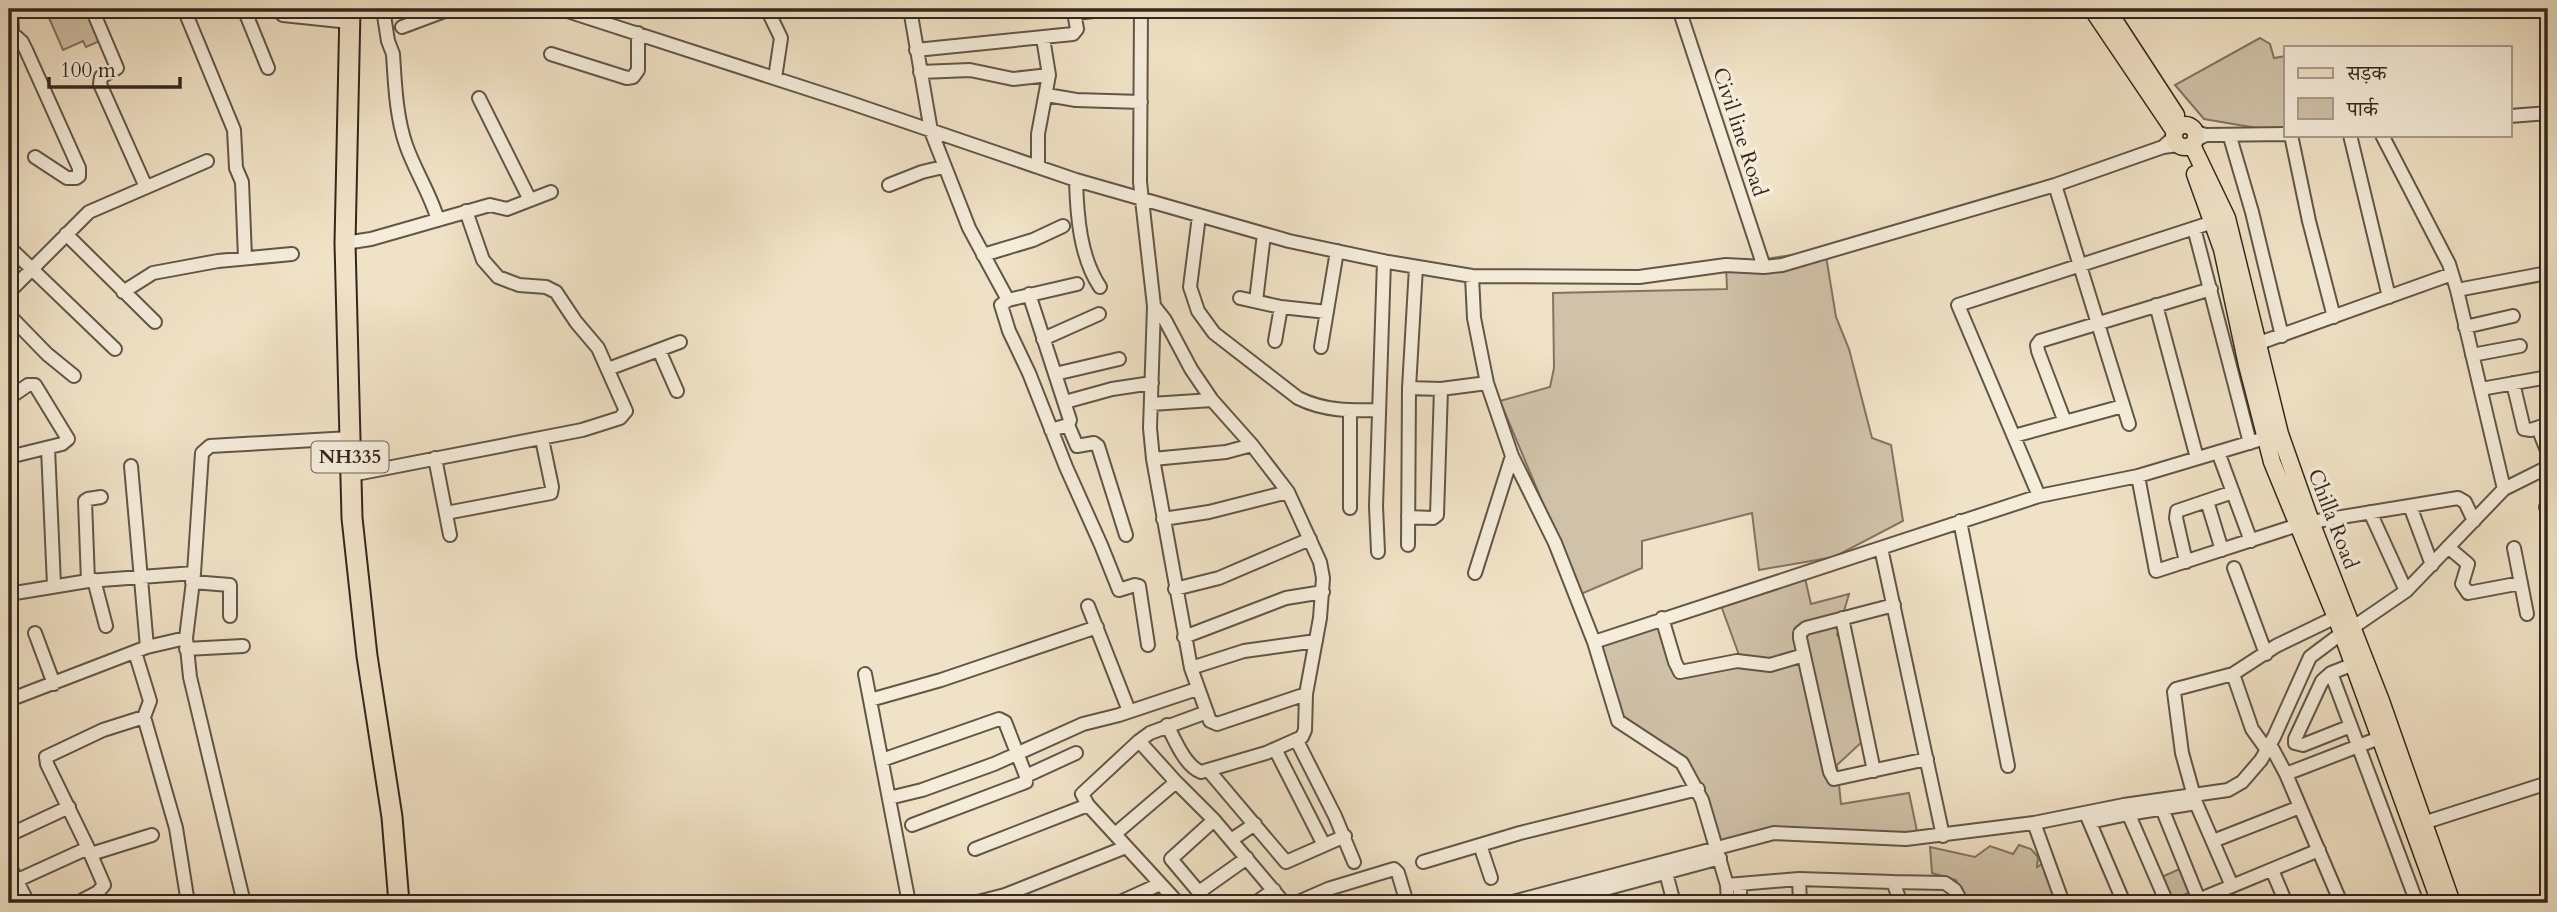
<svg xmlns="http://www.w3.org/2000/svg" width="2557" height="912" font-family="Cardo,'Noto Serif Devanagari',serif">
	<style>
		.green { fill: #d0c2a9; stroke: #827463; stroke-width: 2 }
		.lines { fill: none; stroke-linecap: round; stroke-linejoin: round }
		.minor-casing { stroke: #625647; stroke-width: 16 }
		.major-casing { stroke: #33271d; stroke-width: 19 }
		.highway-casing { stroke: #33271d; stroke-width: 23 }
		.minor { stroke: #f5ecda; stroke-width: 12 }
		.major { stroke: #f0e2c6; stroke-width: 16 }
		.highway { stroke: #f0e2c6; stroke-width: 19 }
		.labels { text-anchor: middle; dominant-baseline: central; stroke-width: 7; stroke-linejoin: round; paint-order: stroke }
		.shield { fill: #f5ecda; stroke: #6d6256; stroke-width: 2 }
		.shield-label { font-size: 19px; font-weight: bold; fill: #33271d }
		.street-label { font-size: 21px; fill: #33271d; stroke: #f5ecda }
	</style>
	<rect width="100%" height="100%" fill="#f0e2c6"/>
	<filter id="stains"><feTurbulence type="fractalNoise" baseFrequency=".00286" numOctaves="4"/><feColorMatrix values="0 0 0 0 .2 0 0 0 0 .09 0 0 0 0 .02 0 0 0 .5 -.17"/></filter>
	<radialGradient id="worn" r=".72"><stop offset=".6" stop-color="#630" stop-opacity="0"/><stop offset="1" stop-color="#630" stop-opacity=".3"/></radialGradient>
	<!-- green -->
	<path class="green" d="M62,9H89L102,40L86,47L83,41L63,50L49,18L63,12Z
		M2260,38L2270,44L2274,58L2286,56V133L2204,119L2175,85Z
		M1825,250L1836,317L1849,349L1872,438L1891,445L1903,521L1834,557L1759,570L1752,513L1642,541V568L1581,594L1500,401L1550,387L1554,368L1553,293L1727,289L1726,265Z
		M1804,574L1811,604L1849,594L1837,635L1846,645L1864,740L1837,765L1841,804L1909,793L1917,831L1910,836L1774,833L1718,848L1682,763L1618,721L1594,642L1657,620L1675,674L1739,655L1719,600Z
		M2019,845L2031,849L2038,857L2037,867L2042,864L2059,903H1966L1956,880L1932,873L1930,847L1975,857L1990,846L2013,854Z
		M2184,867L2194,891L2168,901L2157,879Z"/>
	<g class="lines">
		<defs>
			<path id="minor" d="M92,9L117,68L101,77L100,84L146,187
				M184,9L234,130L236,168L242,182L245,258
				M244,9L268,68
				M277,9L283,15L350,22
				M383,9L388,41L393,54C395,84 396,116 406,145C415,171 430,193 438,220
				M561,9L848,102L1076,180L1289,241L1388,262L1472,276L1639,277L1726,265L1764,267L1782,265L2055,185L2163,147
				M767,9L781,38L775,78
				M910,9L931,131L969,228L1008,300
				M1141,9L1140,182L1154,306L1165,320L1191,369L1212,400L1252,445L1288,492L1320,562L1323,578L1320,618L1306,694L1305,730L1302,737L1266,753L1201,772C1185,766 1175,740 1167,725
				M1679,9L1764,267
				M402,27L450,9
				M12,33L22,42L26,50L79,168V176L76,178H67L35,157
				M916,50L1073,34L1077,29L1075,18L1077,13L1109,9
				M9,53L12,33L11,9
				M551,54L627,78L633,77L638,70V33
				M920,72L970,70L1013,79L1049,75
				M1047,95L1076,100L1141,102
				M479,98L530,200
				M2510,116L2548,113
				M2195,132L2206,135L2195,140
				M2206,135L2286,134
				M2291,135L2309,221L2334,317
				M2350,135L2389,297
				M2174,137L2163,147L2178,145
				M2230,137L2252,212L2282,336
				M1038,167V134L1049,75L1043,38
				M1076,180C1077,216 1080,257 1100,287
				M889,185L922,172L943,167
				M2055,185L2129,424
				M1199,216L1190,287L1198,311L1214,333L1298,398C1324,411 1351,411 1379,410
				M2194,228L2250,443
				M66,234L155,322
				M345,243L371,239L490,205L507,209L551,192
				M9,247L115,349
				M983,255L1033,240L1063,226
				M1472,276L1474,318L1487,383L1512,456L1555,543L1594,642L1618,721L1682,763L1702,800L1727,885L1799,879L1893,882L1901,903
				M1077,284L1008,300L1001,305L1009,331L1029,373L1066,467L1101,545L1119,590L1135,585L1139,586L1148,645
				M2457,290L2542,274L2548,282
				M9,292L89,212L207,161
				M123,292L153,273L218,261L292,254
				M1029,294L1070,420L1068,425L1051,430
				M1240,298L1281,307L1327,312
				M1256,301L1264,234
				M2156,305L2197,458
				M1154,306L1150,428L1153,459L1191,668L1210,721L1217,724L1306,694
				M9,315L47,354L74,376
				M2465,327L2513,316
				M1043,339L1099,314
				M1275,341L1281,307
				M2251,346L2452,274
				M1321,347L1337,251
				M659,350L677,391
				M2472,355L2520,346
				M608,369L680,342
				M1055,374L1119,359
				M2513,383L2524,429L2531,430L2548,424
				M1409,388L1441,389L1487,383
				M2481,389L2548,377
				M9,398L28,385H35L68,439L62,444L9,457
				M1065,402L1112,389L1152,383
				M1151,404L1212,400
				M2065,422L2038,351L2037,345L2040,341L2211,289
				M1068,425L1077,446L1094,443L1098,446L1126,535
				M2538,428L2548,453
				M2014,436L2123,406
				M48,448L54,585
				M2218,452L2251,541
				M435,458L450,535
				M1153,459L1226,452L1252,445
				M131,466L147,647
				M351,475L582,430L620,418L626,411L598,348L576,322L556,292L546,287L519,285L498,277L483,260L466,211
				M2138,476L2156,571L2298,525
				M2504,489L2548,467
				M2039,496L1958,305L2213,222
				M2207,501L2222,550
				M2548,501L2546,507L2548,514
				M2410,506L2432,565
				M1350,508V411
				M2370,512L2406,591
				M446,513L551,493L552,487L542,439
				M1408,517L1433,518L1437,515L1441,389
				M1163,519L1209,512L1288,492
				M1960,521L2008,766
				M2311,522L2458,498L2465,502L2474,521
				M1408,545L1409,388L1416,267
				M2448,547L2468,564L2462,584L2468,593L2521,583
				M1881,548L1943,836
				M2514,548L2527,614
				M1378,552L1376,506L1384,261
				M2186,562L2176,518L2177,511L2233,492
				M2234,568L2266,654
				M1475,573L1512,456
				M94,580L106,626
				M88,581L85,501L88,499L101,497
				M192,582L230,585V616
				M1175,589L1219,578L1310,539
				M9,594L88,581L194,573
				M1894,605L1806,628L1800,633V638L1830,772L1834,779L1927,759
				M1088,606L1129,711
				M1662,618L1675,662L1680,672L1737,661L1770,665L1804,655
				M1842,618L1874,771
				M2352,628L2406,591L2504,489L2457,290L2449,264L2382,135
				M35,633L54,684
				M1184,637L1286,598L1323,592
				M1594,642L2039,496L2138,476L2272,436
				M186,649L243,646
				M135,652L150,701L144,717
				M1191,668L1244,651L1316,641
				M2331,673L2417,903
				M865,674L909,903
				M2233,674L2252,729L2267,750
				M9,700L147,647L186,638
				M870,700L941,680L1097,627
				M2351,726L2303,745L2295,743V739L2322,681L2331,673L2354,664
				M1139,741L1176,782L1214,820L1284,903
				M1297,741L1335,816L1354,862
				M2270,744L2286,774L2341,903
				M1275,749L1324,845
				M882,760L999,719L1005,722L1026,776V782L912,825
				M1209,771L1286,862L1345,836
				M2286,774L2387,735
				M1026,776L1076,753
				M2194,796L2182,753L2174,692L2176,689L2233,674L2276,646L2336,617
				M889,798L922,790L994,764L1083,724L1119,715L1197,689
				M2159,801L2199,900
				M2126,808L2167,903
				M2087,816L2124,903
				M2090,822L2128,814L2196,803L2232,886
				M2034,823L2063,903
				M2423,823L2548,783
				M1115,834L1176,782
				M9,835L69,807
				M1231,840L1255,824
				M2213,841L2300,807
				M1480,845L1491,878
				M975,849L1088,805
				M91,854L152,835
				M1423,862L1520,833L1698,789
				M9,865L28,903
				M2272,870L2286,903
				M1666,873L1674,903
				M1799,879L1800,903
				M1893,882L1945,883L1955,890L1962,903
				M9,884L88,848
				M1727,885L1728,903
				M1740,885V903
				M1199,892L1247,858
				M77,903L98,892L104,885L88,848L47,764L46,757L103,730L144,717L176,828L188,903
				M244,903L190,677L186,638L194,573L202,453L210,446L350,438
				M974,903L1005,895L1126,847
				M1118,903L1160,884
				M1178,903L1088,805L1082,794L1139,741L1150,733L1207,712
				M1208,903L1171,859L1214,820
				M1255,903L1274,890
				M1296,903L1328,889L1394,869L1398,873L1407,903
				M1509,903L1774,833L1906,839L2034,823L2124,805L2228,790L2242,782L2261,760L2274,737L2310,657L2342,633
				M1553,903L1720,858
				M2191,903L2319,850"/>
			<path id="major" d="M2092,9L2175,132
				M2107,9L2176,115
				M2174 136a11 11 0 1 1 22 0a11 11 0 1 1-22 0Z
				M2192,145L2227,218L2280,434L2311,522L2381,701L2452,903
				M2195,174L2222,249L2247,365L2272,462L2339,625L2440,903"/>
			<path id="highway" d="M350,9L345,243L352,518L367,656L392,817L399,903"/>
		</defs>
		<!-- minor casing -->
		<use href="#minor" class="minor-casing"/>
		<!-- major casing -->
		<use href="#major" class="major-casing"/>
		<!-- highway casing -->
		<use href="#highway" class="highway-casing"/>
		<!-- minor -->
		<use href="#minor" class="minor"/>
		<!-- major -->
		<use href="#major" class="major"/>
		<!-- highway -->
		<use href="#highway" class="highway"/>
	</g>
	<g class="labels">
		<!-- shield labels -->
		<rect class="shield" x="311.5" y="441.5" width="77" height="31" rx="5"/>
		<g class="shield-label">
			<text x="350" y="457">NH335</text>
		</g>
		<!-- street labels -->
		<g class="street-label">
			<text transform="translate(1740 132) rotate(72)">Civil line Road</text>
			<text transform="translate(2333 519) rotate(69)">Chilla Road</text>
		</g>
	</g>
	<!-- margin -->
	<rect width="2557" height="912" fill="none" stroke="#f0e2c6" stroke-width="35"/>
	<rect x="10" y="10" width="2536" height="891" fill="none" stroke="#33271d" stroke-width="3.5"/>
	<rect x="18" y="18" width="2522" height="877" fill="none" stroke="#33271d" stroke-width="2"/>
	<!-- legend -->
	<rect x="2284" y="46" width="228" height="91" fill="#f5ecda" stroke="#a79d8e" stroke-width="2"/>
	<rect x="2298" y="68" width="35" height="10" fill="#f0e2c6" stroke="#a79d8e" stroke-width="2"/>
	<text x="2347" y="80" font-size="21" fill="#33271d">सड़क</text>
	<rect x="2298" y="98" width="35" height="21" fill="#d0c2a9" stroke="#a79d8e" stroke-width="2"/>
	<text x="2347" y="116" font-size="21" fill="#33271d">पार्क</text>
	<!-- scale -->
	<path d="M49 77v10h131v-10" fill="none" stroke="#33271d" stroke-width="3.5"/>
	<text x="60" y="77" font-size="21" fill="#33271d" stroke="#f5ecda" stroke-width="5" paint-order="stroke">100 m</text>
	<rect width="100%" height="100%" filter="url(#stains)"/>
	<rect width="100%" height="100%" fill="url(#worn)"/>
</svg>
